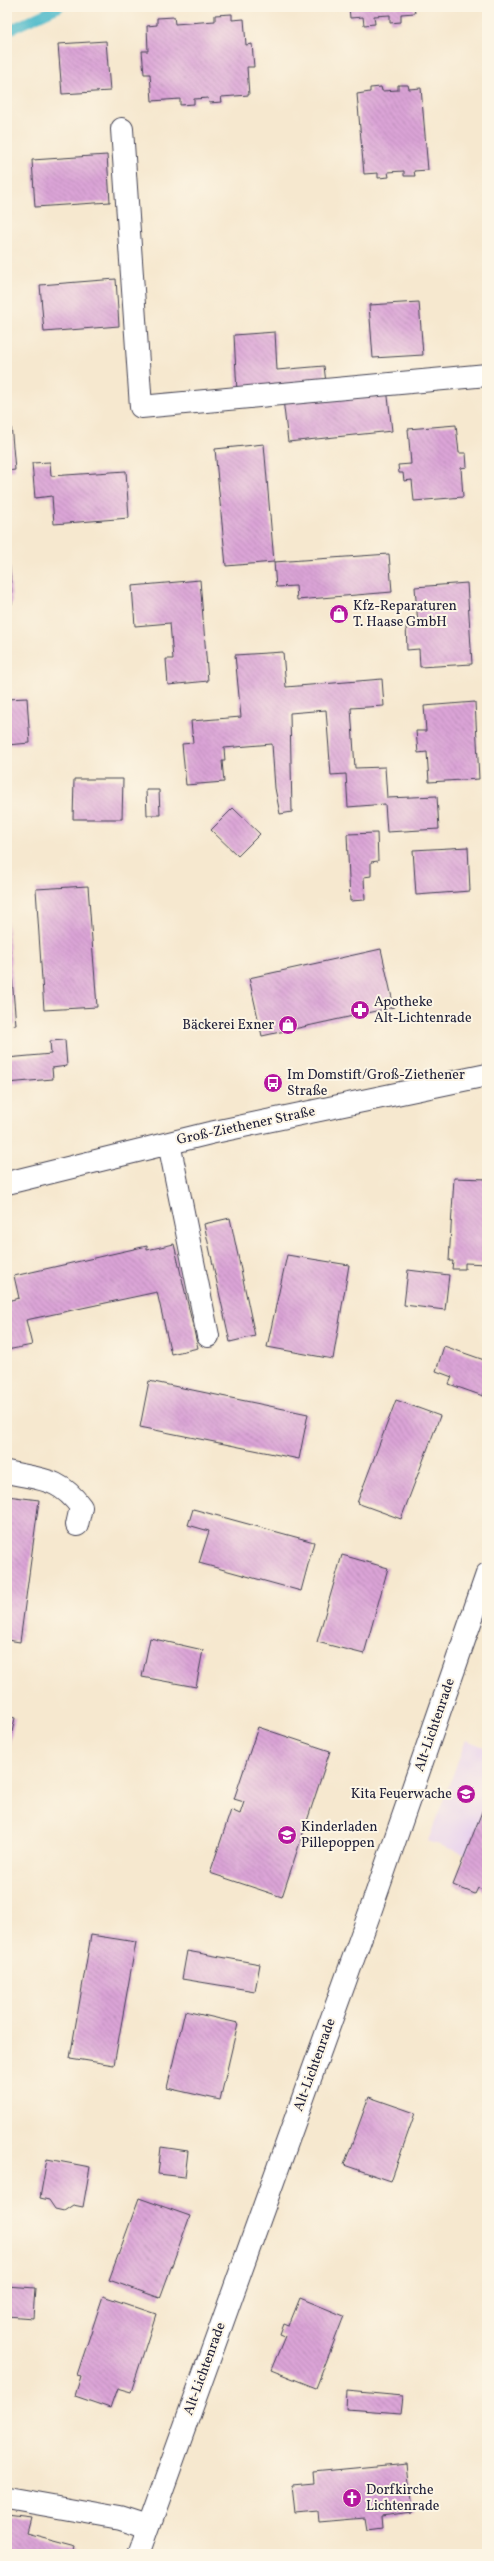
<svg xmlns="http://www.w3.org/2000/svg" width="494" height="2561" font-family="Vollkorn,serif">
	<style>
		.built { fill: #e8d2ee }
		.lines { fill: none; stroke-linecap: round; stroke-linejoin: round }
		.stream { stroke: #4ebaca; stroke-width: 10 }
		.building { fill: url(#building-back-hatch) }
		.minor-casing { stroke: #424051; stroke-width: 24 }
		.minor { stroke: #fff; stroke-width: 22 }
		.labels { text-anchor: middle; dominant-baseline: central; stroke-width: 4; stroke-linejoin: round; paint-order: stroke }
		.poi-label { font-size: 14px; fill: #22223b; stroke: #fcf5e5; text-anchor: start }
		.street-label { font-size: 14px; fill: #22223b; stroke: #fcf5e5 }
	</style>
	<defs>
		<pattern id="building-back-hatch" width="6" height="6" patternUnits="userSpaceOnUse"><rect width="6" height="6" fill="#dba4d7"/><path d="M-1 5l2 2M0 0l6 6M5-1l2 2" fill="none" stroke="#b185b0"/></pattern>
	</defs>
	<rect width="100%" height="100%" fill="#fcf5e5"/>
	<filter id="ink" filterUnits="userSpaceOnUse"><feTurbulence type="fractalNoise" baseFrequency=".025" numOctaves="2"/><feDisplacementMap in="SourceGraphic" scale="8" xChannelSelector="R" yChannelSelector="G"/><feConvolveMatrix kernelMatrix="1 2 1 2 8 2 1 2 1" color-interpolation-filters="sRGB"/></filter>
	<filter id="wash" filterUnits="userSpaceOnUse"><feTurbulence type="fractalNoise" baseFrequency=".012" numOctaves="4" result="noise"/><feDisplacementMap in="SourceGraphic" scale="16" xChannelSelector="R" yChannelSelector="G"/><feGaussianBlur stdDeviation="0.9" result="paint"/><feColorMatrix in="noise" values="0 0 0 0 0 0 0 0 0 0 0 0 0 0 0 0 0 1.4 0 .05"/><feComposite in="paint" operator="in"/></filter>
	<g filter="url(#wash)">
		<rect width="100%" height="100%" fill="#f6e8cf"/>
		<!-- built -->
		<path class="built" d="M466,1740L487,1748V1862L428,1841Z"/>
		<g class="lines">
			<!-- stream -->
			<path class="stream" d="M7,31L59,7"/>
		</g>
		<g id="blocks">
			<!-- building -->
			<path class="building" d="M349,7H414L415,13L401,14V22L390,23V15L374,16L375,24L364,25L363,17L350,18Z
				M232,14V20L244,19L246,45L252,44L254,67H247L249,95L221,97L222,102L209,103L208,98L194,99V104L180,105V99L152,101L150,74H144L142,51H148L147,26L157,25V18L174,17L175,24L215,21V15Z
				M106,41L110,91L62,94L58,44Z
				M398,85H408L409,89L421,88L428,170L414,171L415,176H404V171L388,172L389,177L378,178V173L364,174L357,94L370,92V88L381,87L382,91L398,90Z
				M107,155L110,202L35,207L32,160Z
				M116,279L119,326L44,332L40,285Z
				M419,302L423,355L373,358L369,305Z
				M275,332L277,370L324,366L326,383L237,392L234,335Z
				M387,388L392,431L288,442L283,399Z
				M7,424H11L15,470L7,471Z
				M456,425L459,453H466L467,467L461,468L463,497L414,501L412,480L404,481L403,473H399L398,465L411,464L408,429Z
				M264,444L274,562L389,554L392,592L297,600L296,586L276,587L274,562L226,566L215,449Z
				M50,462L51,476L126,471L129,518L54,524L52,496L35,498L32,463Z
				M7,557H9L12,604H7Z
				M200,580L208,681L168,685L166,659H173L170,623L135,626L132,586Z
				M467,583L472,664L420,667L419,649L407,650L406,625H418L415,587Z
				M283,652L286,687L382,679L384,706L351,708L355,768L385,767L387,798L437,796L439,829L387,832L385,804L348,807L346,774L331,775L326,710L290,713L292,812L280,814L275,788L272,744L224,748L225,761H222L224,782L186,785L182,744L193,743L191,721L241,717L235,655Z
				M27,698L30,743L7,745V699Z
				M475,702L479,779L429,782L427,752L418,753L416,731H426L424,706Z
				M74,779H123L122,819H73Z
				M146,790H159L160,815H147Z
				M233,808L260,834L238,856L211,830Z
				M377,833L378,861L371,862V876L364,877L365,900L350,901L347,834Z
				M468,847L470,891L416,895L413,850Z
				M88,886L97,1007L44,1010L36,889Z
				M7,918L16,1025L7,1026Z
				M381,949L394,1007L262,1036L249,978Z
				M65,1040L67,1066L52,1068L53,1079L7,1083V1058L51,1054L50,1041Z
				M454,1178L487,1179V1264L465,1263V1269H452L453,1261H449Z
				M230,1218L255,1336L230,1342L204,1224Z
				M174,1244L198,1348L171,1354L157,1292L26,1320L32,1345L7,1350V1301L19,1298L14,1276L147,1246V1250Z
				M287,1255L349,1265L333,1359L267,1347Z
				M408,1270L449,1275L445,1310L404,1305Z
				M444,1346L487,1361V1384L483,1396L449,1384L452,1377L436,1371Z
				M149,1381L308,1414L299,1459L140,1427Z
				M396,1400L440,1416L401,1519L357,1503Z
				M7,1496L39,1500L20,1642L7,1640Z
				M193,1509L314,1542L301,1591L199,1563L209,1531L188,1525Z
				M342,1555L388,1568L364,1654L317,1642Z
				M150,1638L203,1650L196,1687L142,1677Z
				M7,1716L15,1718L8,1751L7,1750Z
				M258,1727L330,1751L282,1897L210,1873L231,1810L240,1814L244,1802L234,1799Z
				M487,1799V1892L478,1888L475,1894L453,1885Z
				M91,1935L136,1942L114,2065L70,2058Z
				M187,1951L260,1964L255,1991L182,1979Z
				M185,2011L238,2023L220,2100L167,2088Z
				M369,2097L415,2113L391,2181L344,2165Z
				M161,2147L188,2151L185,2177L158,2174Z
				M47,2159L90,2167L83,2207L73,2205L64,2211L55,2209L49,2200L40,2198Z
				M139,2198L190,2216L160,2298L109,2280Z
				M7,2286L35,2288L33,2318L7,2316Z
				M103,2296L156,2314L131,2392L117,2388L110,2408L75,2396L81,2376L77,2375Z
				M300,2298L344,2316L316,2388L271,2370L285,2336L280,2334L284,2323L289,2325Z
				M347,2391L403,2396L401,2413L346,2409Z
				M407,2463L412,2512L381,2516L382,2528L367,2530L365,2518L319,2522L318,2512L295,2514L292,2485L314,2483L313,2472Z
				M7,2515L31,2518L27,2533L76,2546L74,2554H7Z"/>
		</g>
	</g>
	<g filter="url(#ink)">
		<use href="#blocks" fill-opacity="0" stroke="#424051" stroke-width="1"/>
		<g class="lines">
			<defs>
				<path id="minor" d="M122,129L141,407L487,375
					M169,1143L208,1336
					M7,1183L210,1133L487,1075
					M7,1472C41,1480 59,1477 81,1507L77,1525
					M7,2498L120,2518L148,2527
					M139,2554L370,1912L487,1574"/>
			</defs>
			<!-- minor casing -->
			<use href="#minor" class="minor-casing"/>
			<!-- minor -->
			<use href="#minor" class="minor"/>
		</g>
	</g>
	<!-- icons -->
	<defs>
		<symbol id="shop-disc" viewBox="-11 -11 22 22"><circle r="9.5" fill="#b5179e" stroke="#fcf5e5"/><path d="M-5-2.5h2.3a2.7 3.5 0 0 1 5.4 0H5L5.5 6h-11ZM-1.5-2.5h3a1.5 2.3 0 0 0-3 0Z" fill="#fff"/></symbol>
		<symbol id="pharmacy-disc" viewBox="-11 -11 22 22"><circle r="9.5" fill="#b5179e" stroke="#fcf5e5"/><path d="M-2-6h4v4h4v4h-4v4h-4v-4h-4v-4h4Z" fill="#fff"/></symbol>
		<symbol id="bus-disc" viewBox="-11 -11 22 22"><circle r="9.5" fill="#b5179e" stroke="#fcf5e5"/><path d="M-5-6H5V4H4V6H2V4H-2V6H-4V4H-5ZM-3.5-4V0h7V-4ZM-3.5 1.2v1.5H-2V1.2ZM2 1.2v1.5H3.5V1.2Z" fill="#fff"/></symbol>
		<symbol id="school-disc" viewBox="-11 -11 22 22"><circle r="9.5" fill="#b5179e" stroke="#fcf5e5"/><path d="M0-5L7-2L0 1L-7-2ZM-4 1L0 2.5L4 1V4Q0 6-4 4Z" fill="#fff"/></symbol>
		<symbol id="church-disc" viewBox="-11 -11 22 22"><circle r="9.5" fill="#b5179e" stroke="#fcf5e5"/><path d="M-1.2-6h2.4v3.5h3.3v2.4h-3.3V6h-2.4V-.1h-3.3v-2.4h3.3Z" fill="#fff"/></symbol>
	</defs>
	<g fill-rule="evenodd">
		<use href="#shop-disc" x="328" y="603" width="22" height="22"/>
		<use href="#pharmacy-disc" x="349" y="999" width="22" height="22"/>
		<use href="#shop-disc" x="277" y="1014" width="22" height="22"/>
		<use href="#bus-disc" x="262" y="1072" width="22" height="22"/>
		<use href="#school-disc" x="455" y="1783" width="22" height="22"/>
		<use href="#school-disc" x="276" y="1824" width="22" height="22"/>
		<use href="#church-disc" x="341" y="2487" width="22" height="22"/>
	</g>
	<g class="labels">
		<!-- poi labels -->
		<g class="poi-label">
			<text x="353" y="606">Kfz-Reparaturen<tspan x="353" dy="16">T. Haase GmbH</tspan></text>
			<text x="374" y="1002">Apotheke<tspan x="374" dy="16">Alt-Lichtenrade</tspan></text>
			<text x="274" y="1025" text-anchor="end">Bäckerei Exner</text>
			<text x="287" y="1075">Im Domstift/Groß-Ziethener<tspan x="287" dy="16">Straße</tspan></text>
			<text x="452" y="1794" text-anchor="end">Kita Feuerwache</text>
			<text x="301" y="1827">Kinderladen<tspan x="301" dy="16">Pillepoppen</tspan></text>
			<text x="366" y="2490">Dorfkirche<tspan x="366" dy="16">Lichtenrade</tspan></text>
		</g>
		<!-- street labels -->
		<g class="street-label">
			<text transform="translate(246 1126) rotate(-12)">Groß-Ziethener Straße</text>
			<text transform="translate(435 1725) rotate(-71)">Alt-Lichtenrade</text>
			<text transform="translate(315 2065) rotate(-70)">Alt-Lichtenrade</text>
			<text transform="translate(205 2369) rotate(-70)">Alt-Lichtenrade</text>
		</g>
	</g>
	<!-- margin -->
	<rect width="494" height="2561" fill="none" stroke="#fcf5e5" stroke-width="24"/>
</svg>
